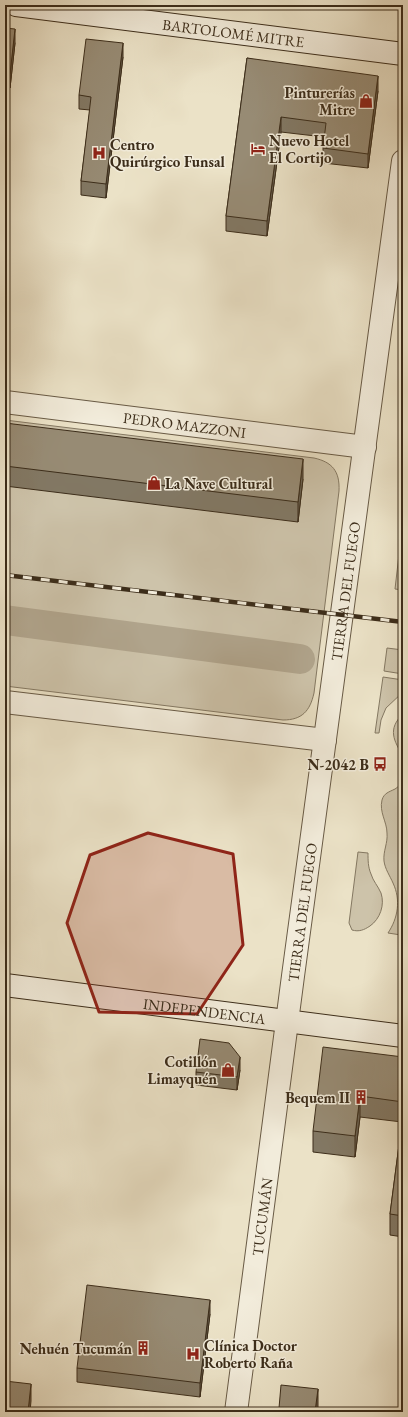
<svg xmlns="http://www.w3.org/2000/svg" width="408" height="1417" font-family="'EB Garamond',serif">
	<style>
		.park { fill: #cdc3aa; stroke: #847862 }
		.lines { fill: none; stroke-linecap: round; stroke-linejoin: round }
		.canal { stroke: #b0a48c; stroke-width: 30 }
		.minor-casing { stroke: #685a45; stroke-width: 24 }
		.tertiary-casing { stroke: #685a45; stroke-width: 24 }
		.secondary-casing { stroke: #3c2d1a; stroke-width: 24 }
		.minor { stroke: #f2ecdb; stroke-width: 22 }
		.tertiary { stroke: #f2ecdb; stroke-width: 22 }
		.secondary { stroke: #f2ecdb; stroke-width: 22 }
		.rail-casing { stroke: #3c2d1a; stroke-width: 4.5 }
		.rail { stroke: #f2ecdb; stroke-width: 3; stroke-dasharray: 9; stroke-linecap: butt }
		.wall { fill: #827864; stroke: #3c2d1a }
		.shaded-wall { fill: #6a6151; stroke: #3c2d1a }
		.building { fill: #978b74; stroke: #3c2d1a }
		.marked { fill: #8f2418; fill-opacity: 0.2; stroke: #8f2418; stroke-width: 3; stroke-linejoin: round }
		.labels { text-anchor: middle; dominant-baseline: central; stroke-width: 3; stroke-linejoin: round; paint-order: stroke }
		.street-label { font-size: 15px; fill: #3c2d1a; stroke: #f2ecdb }
		.poi-label { font-size: 15px; font-weight: bold; fill: #3c2d1a; stroke: #f2ecdb; text-anchor: end }
	</style>
	<rect width="100%" height="100%" fill="#ebe2c7"/>
	<filter id="stains"><feTurbulence type="fractalNoise" baseFrequency=".005" numOctaves="4"/><feColorMatrix values="0 0 0 0 .2 0 0 0 0 .09 0 0 0 0 .02 0 0 0 .5 -.17"/></filter>
	<radialGradient id="worn" r=".72"><stop offset=".6" stop-color="#630" stop-opacity="0"/><stop offset="1" stop-color="#630" stop-opacity=".3"/></radialGradient>
	<!-- park -->
	<path class="park" d="M5,420L314,458C332,462 340,471 339,491L314,693C310,711 302,720 283,720L5,686Z
		M401,537L403,538V590L395,589Z
		M387,648L403,650V674L384,671Z
		M383,677L403,680V692L386,708L381,720L379,733H375Z
		M403,714V756C394,741 387,729 403,714Z
		M403,779V918L401,935L388,933C398,918 401,900 393,883C390,876 385,869 384,861C383,851 388,843 387,833C387,822 379,812 382,800C384,793 389,792 395,789C399,787 401,783 403,779Z
		M358,852L368,853C368,860 368,867 371,874C373,881 378,886 381,893C385,905 380,919 370,926C364,930 359,932 352,930L349,923Z"/>
	<g class="lines">
		<!-- canal -->
		<path class="canal" d="M5,620L300,659"/>
		<defs>
			<g id="minor">
				<path id="s1" d="M5,402L365,447"/>
				<path d="M5,702L325,740"/>
			</g>
			<g id="tertiary">
				<path id="s2" d="M236,1412L293,976L403,161"/>
			</g>
			<g id="secondary">
				<path id="s3" d="M16,5L403,54"/>
				<path id="s4" d="M5,985L403,1036"/>
			</g>
		</defs>
		<!-- minor casing -->
		<use href="#minor" class="minor-casing"/>
		<!-- tertiary casing -->
		<use href="#tertiary" class="tertiary-casing"/>
		<!-- secondary casing -->
		<use href="#secondary" class="secondary-casing"/>
		<!-- minor -->
		<use href="#minor" class="minor"/>
		<!-- tertiary -->
		<use href="#tertiary" class="tertiary"/>
		<!-- secondary -->
		<use href="#secondary" class="secondary"/>
		<defs>
			<path id="rail" d="M5,575L403,622"/>
		</defs>
		<!-- rail casing -->
		<use href="#rail" class="rail-casing"/>
		<!-- rail -->
		<use href="#rail" class="rail"/>
	</g>
	<!-- wall -->
	<path class="wall" d="M5,28L15,43L10,88L5,87Z
		M123,57L106,198L81,195V181L90,110L79,109V95Z
		M247,58L378,91L368,168L323,163V148L324,137L281,132L267,236L226,231V216Z
		M5,423L303,479L298,522L5,486Z
		M403,1057V1237L390,1235V1214L402,1122L360,1117L355,1157L313,1152V1131Z
		M240,1070L237,1090L196,1085V1072Z
		M210,1314L200,1397L77,1382V1368Z
		M318,1407L317,1412H279V1408Z"/>
	<!-- shaded-wall -->
	<path class="shaded-wall" d="M15,29V43L10,88V74Z
		M123,43V57L106,198V184Z
		M378,76V91L368,168V154Z
		M281,117V132L267,236V221Z
		M303,459V479L298,522V502Z
		M240,1057V1070L237,1090V1077Z
		M360,1096V1117L355,1157V1136Z
		M6,1228V1245L5,1256V1239Z
		M210,1300V1314L200,1397V1383Z
		M31,1384V1401L30,1412H28Z
		M318,1389V1407L317,1412H315Z"/>
	<!-- building -->
	<path class="building" d="M5,28L15,29L10,74H5Z
		M86,39L123,43L106,184L81,181L91,97L79,95Z
		M247,58L378,76L368,154L323,148L326,123L281,117L267,221L226,216Z
		M5,423L303,459L298,502L5,466Z
		M200,1039L229,1043L240,1057L237,1077L196,1072Z
		M323,1047L403,1057V1102L360,1096L355,1136L313,1131Z
		M403,1114V1216L390,1214Z
		M5,1228H6L5,1239Z
		M87,1285L210,1300L200,1383L77,1368Z
		M5,1381L31,1384L28,1412H5Z
		M281,1385L318,1389L315,1412H296V1410L279,1408Z
		M98,1411L109,1412H98Z"/>
	<!-- marked area -->
	<path class="marked" d="M148,833L233,854L243,945L197,1014L99,1012L67,923L90,855Z"/>
	<!-- icons -->
	<defs>
		<symbol id="shop-bare" viewBox="-9 -9 18 18"><path d="M-5-2.5h2.3a2.7 3.5 0 0 1 5.4 0H5L5.5 6h-11ZM-1.5-2.5h3a1.5 2.3 0 0 0-3 0Z" fill="#8f2418" stroke="#f2ecdb" stroke-width="2.5" paint-order="stroke"/></symbol>
		<symbol id="hotel-bare" viewBox="-9 -9 18 18"><path d="M-6-4.5h1.5V1H6V5H4.5V3h-9V5H-6ZM-4 0a1.8 1.8 0 1 1 3.6 0ZM.5 0V-2.5h3Q6-2.5 6 0Z" fill="#8f2418" stroke="#f2ecdb" stroke-width="2.5" paint-order="stroke"/></symbol>
		<symbol id="hospital-bare" viewBox="-9 -9 18 18"><path d="M-5-5h3v3.5h4V-5h3V5h-3V1.5h-4V5h-3Z" fill="#8f2418" stroke="#f2ecdb" stroke-width="2.5" paint-order="stroke"/></symbol>
		<symbol id="bus-bare" viewBox="-9 -9 18 18"><path d="M-5-6H5V4H4V6H2V4H-2V6H-4V4H-5ZM-3.5-4V0h7V-4ZM-3.5 1.2v1.5H-2V1.2ZM2 1.2v1.5H3.5V1.2Z" fill="#8f2418" stroke="#f2ecdb" stroke-width="2.5" paint-order="stroke"/></symbol>
		<symbol id="building-bare" viewBox="-9 -9 18 18"><path d="M-4-6H4V6H1V3H-1V6H-4ZM-2.5-4.3h1.7v1.8h-1.7ZM.8-4.3h1.7v1.8H.8ZM-2.5-1h1.7V.8h-1.7ZM.8-1h1.7V.8H.8Z" fill="#8f2418" stroke="#f2ecdb" stroke-width="2.5" paint-order="stroke"/></symbol>
	</defs>
	<g fill-rule="evenodd">
		<use href="#shop-bare" x="356" y="91" width="20" height="20"/>
		<use href="#hotel-bare" x="248" y="139" width="20" height="20"/>
		<use href="#hospital-bare" x="89" y="143" width="20" height="20"/>
		<use href="#shop-bare" x="144" y="473" width="20" height="20"/>
		<use href="#bus-bare" x="370" y="754" width="20" height="20"/>
		<use href="#shop-bare" x="218" y="1060" width="20" height="20"/>
		<use href="#building-bare" x="351" y="1087" width="20" height="20"/>
		<use href="#building-bare" x="133" y="1338" width="20" height="20"/>
		<use href="#hospital-bare" x="183" y="1344" width="20" height="20"/>
	</g>
	<g class="labels">
		<!-- street labels -->
		<g class="street-label">
			<text stroke="none"><textPath href="#s3" startOffset="219">BARTOLOMÉ MITRE</textPath></text>
			<text stroke="none"><textPath href="#s1" startOffset="181">PEDRO MAZZONI</textPath></text>
			<text stroke="none"><textPath href="#s2" startOffset="828">TIERRA DEL FUEGO</textPath></text>
			<text stroke="none"><textPath href="#s2" startOffset="504">TIERRA DEL FUEGO</textPath></text>
			<text stroke="none"><textPath href="#s4" startOffset="201">INDEPENDENCIA</textPath></text>
			<text stroke="none"><textPath href="#s2" startOffset="197">TUCUMÁN</textPath></text>
		</g>
		<!-- poi labels -->
		<g class="poi-label">
			<text x="355" y="92">Pinturerías<tspan x="355" dy="17">Mitre</tspan></text>
			<text x="269" y="140" text-anchor="start">Nuevo Hotel<tspan x="269" dy="17">El Cortijo</tspan></text>
			<text x="110" y="144" text-anchor="start">Centro<tspan x="110" dy="17">Quirúrgico Funsal</tspan></text>
			<text x="165" y="483" text-anchor="start">La Nave Cultural</text>
			<text x="369" y="764">N-2042 B</text>
			<text x="217" y="1061">Cotillón<tspan x="217" dy="17">Limayquén</tspan></text>
			<text x="350" y="1097">Bequem II</text>
			<text x="204" y="1345" text-anchor="start">Clínica Doctor<tspan x="204" dy="17">Roberto Raña</tspan></text>
			<text x="132" y="1348">Nehuén Tucumán</text>
		</g>
	</g>
	<!-- margin -->
	<rect width="408" height="1417" fill="none" stroke="#ebe2c7" stroke-width="20"/>
	<rect x="6" y="6" width="396" height="1405" fill="none" stroke="#3c2d1a" stroke-width="2"/>
	<rect x="10" y="10" width="388" height="1397" fill="none" stroke="#3c2d1a"/>
	<rect width="100%" height="100%" filter="url(#stains)"/>
	<rect width="100%" height="100%" fill="url(#worn)"/>
</svg>
